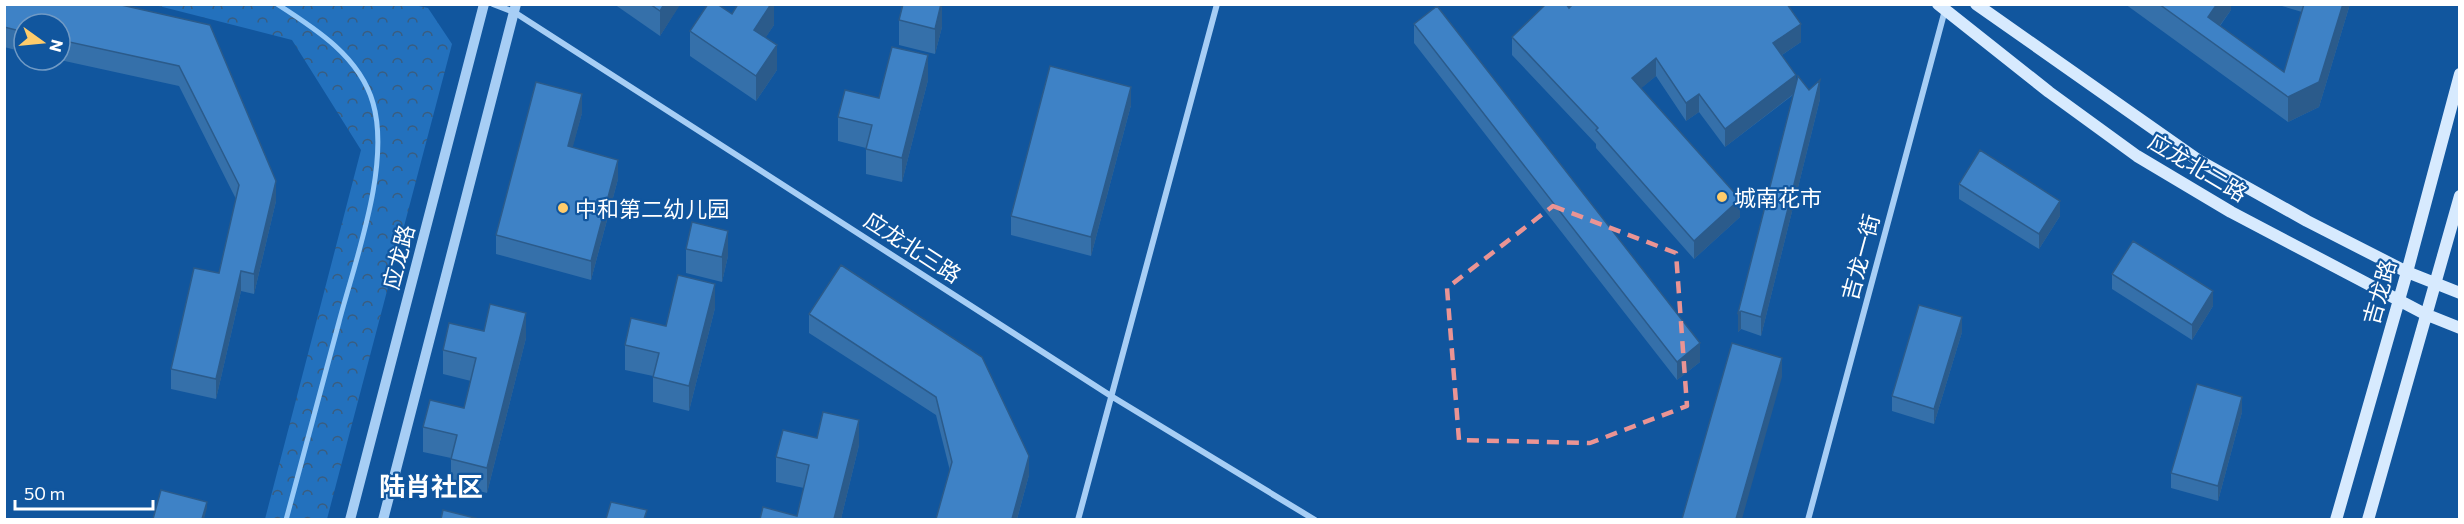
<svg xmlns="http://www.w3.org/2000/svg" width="2464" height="524" font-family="Commissioner,'Noto Sans SC',sans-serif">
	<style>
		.park { fill: url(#park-crowns) }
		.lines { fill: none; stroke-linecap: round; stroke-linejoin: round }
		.stream { stroke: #98caf8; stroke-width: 5 }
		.minor { stroke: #a7cef5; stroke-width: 6 }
		.tertiary { stroke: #a7cef5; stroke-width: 10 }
		.secondary { stroke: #d7eafe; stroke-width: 12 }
		.wall { fill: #3570aa }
		.shaded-wall { fill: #2b5b8b }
		.building { fill: #3e82c6; stroke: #2b5b8b; stroke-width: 1.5 }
		.marked { fill: none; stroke: #ea9494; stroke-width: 4.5; stroke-dasharray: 12 8; stroke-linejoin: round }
		.poi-dot { fill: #ffcc6b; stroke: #11569e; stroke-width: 2 }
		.labels { text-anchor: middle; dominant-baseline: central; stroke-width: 4.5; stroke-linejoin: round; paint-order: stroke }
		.street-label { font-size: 22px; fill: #fff; stroke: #11569e }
		.poi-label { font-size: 22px; fill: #fff; stroke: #11569e; text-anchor: start }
		.quarter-label { font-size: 26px; font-weight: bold; fill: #fff; stroke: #11569e }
	</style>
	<defs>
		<pattern id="park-crowns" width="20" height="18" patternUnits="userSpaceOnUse" patternTransform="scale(1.5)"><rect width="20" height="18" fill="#2371bd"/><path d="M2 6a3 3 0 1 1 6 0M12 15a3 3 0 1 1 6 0" fill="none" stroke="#3a5d7f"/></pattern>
	</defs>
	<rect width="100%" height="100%" fill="#11569e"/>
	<!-- park -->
	<path class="park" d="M155,5H414L428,8L452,44L327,519H265L361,150L292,40Z"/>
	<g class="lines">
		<!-- stream -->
		<path class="stream" d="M277,4C316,29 360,57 373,103C391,165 355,261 339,322C321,388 304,454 286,520"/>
		<!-- minor -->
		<path class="minor" d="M493,4L514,12L1111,396L1315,520
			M1078,520L1217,4
			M1808,520L1945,10"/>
		<!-- tertiary -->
		<path class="tertiary" d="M350,520L484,4
			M383,520L516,4"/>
		<!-- secondary -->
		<path class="secondary" d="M1938,4L2049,92L2137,156L2231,212L2425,314L2460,328
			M1976,4L2198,160L2307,221L2407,272L2460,293
			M2336,520L2407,272L2460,74
			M2368,520L2460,196"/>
	</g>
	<!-- wall -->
	<path class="wall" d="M4,4L210,25L276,201L254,294L241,291L216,399L171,389V369L219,273L236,199L179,86L60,60V24H24V52L4,47Z
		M614,4H680L660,36Z
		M774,4V25L765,38L777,70L756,101L690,56V31L732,14Z
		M2125,4H2231V10L2220,26L2284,72L2302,12L2275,4H2350L2319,107L2288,122Z
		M1569,8L1801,42L1782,55L1796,81L1820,99L1761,336L1741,329L1738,332V313L1793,95L1725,147L1699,112L1686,121L1656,76L1641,88L1740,217L1694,259L1596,148V144L1512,55V37Z
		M899,20L942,27L935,54L899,45Z
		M1414,24L1700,362L1677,380L1414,43Z
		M928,80L902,182L866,174V148L838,141V117L879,98Z
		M1131,105L1091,256L1011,235V216Z
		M582,113L572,148L618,179L591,280L496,254V235Z
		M1959,184L2060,216L2039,249L1959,199Z
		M686,249L728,256L722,282L686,273Z
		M841,265L1029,475L1017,519H936L950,471L936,415L809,333V314Z
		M2112,274L2213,306L2192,340L2112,289Z
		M715,308L689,411L653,402V376L625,370V345L666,326Z
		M484,331L526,338L487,493L451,484V458L423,452V427L464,408L471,381L443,374V350Z
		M1962,332L1934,424L1892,411V396Z
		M2242,412L2218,501L2171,488V473Z
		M817,438L859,445L841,519H760L797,516L804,488L776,482V457Z"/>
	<!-- shaded-wall -->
	<path class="shaded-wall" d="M664,4L680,5L660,36V11Z
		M771,4H774V25L754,55V30Z
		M942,4V27L935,54V29Z
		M2217,4H2231V10L2209,40L2208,17Z
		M2343,4H2350L2319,107L2288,122V97Z
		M1801,24V42L1773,61V43Z
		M777,45V70L756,101V76Z
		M928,55V80L902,182V158Z
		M1656,58V76L1632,96V78Z
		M1796,75V92L1725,147V129Z
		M1820,80V99L1761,336V317Z
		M1131,87V105L1091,256V237Z
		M582,94V113L568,165V146Z
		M1699,94V112L1686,121V103Z
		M618,160V179L591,280V261Z
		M276,181V201L254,294V274Z
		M1740,199V217L1694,259V241Z
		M2060,201V216L2039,249V234Z
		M728,231V256L722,282V257Z
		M241,271V291L216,399V379Z
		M715,284V308L689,411V386Z
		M2213,291V306L2192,340V325Z
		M1741,311V329L1738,332V313Z
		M526,313V338L487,493V468Z
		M1962,317V332L1934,424V409Z
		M1700,343V362L1677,380V362Z
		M1782,358V377L1742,519H1736Z
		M2242,397V412L2218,501V486Z
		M859,420V445L841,519H834Z
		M1029,456V475L1017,519H1012Z
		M207,502V508L204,519H202Z"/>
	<!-- building -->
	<path class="building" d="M4,4H117L210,25L276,181L254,274L241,271L216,379L171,369L194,268L219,273L239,185L179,66L60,40V24H24V32L4,27Z
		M650,4H664L660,11Z
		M708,4H717L732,14L738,4H771L754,30L777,45L756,76L690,31Z
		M903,4H941L935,29L899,20Z
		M1546,4H1566L1569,8L1573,4H1787L1801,24L1773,43L1796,75L1725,129L1699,94L1686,103L1656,58L1632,78L1740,199L1694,241L1596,130L1598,128L1512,37Z
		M2159,4H2217L2208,17L2284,72L2304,4H2343L2319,82L2288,97Z
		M1437,6L1700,343L1677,362L1414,24Z
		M892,47L928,55L902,158L866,149L872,125L838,117L845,90L879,98Z
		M1050,66L1131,87L1091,237L1011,216Z
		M1798,76L1809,90L1820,80L1761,317L1741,311L1738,313Z
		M536,82L582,94L568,146L618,160L591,261L496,235Z
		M1980,150L2060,201L2039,234L1959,184Z
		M692,222L728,231L722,257L686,249Z
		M2133,241L2213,291L2192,325L2112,274Z
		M841,265L982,357L1029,456L1012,519H936L952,462L936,397L809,314Z
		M678,275L715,284L689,386L653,377L659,353L625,345L631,318L666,326Z
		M490,304L526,313L487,468L451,459L457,435L423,427L430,400L464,408L476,358L443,350L449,323L484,331Z
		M1919,305L1962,317L1934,409L1892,396Z
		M1732,343L1782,358L1736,519H1682Z
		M2197,384L2242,397L2218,486L2171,473Z
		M823,412L859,420L834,519H760L763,507L797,516L809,465L776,457L783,430L817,438Z
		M161,490L207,502L202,519H153Z
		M611,502L647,510L644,519H606Z
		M443,510L479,519H441Z"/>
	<!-- marked area -->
	<path class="marked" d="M1553,206L1676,253L1687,406L1590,443L1459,440L1447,288Z"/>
	<!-- markers -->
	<g class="poi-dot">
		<circle cx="1722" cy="197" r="6"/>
		<circle cx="563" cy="208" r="6"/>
	</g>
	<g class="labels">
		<!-- street labels -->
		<g class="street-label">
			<text transform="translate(2198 167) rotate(31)">应龙北二路</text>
			<text transform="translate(913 247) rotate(33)">应龙北三路</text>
			<text transform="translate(398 257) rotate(-75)">应龙路</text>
			<text transform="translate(1860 257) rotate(-75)">吉龙一街</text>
			<text transform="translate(2379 292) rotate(-74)">吉龙路</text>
		</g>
		<!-- poi labels -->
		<g class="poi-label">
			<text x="1734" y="197">城南花市</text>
			<text x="575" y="208">中和第二幼儿园</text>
		</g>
		<!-- quarter labels -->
		<g class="quarter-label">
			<text x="431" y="485">陆肖社区</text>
		</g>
	</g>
	<!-- border -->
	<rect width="2464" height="524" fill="none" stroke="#ffffff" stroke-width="12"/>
	<!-- north arrow -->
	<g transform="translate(42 42) rotate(105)"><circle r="28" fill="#11569e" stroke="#709ac5" stroke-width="1.5"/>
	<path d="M0-4.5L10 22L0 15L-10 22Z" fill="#ffcc6b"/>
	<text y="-9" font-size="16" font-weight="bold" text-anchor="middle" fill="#ffffff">N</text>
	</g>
	<!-- scale -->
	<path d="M15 500v9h138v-9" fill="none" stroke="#ffffff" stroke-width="3"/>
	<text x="24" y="500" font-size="18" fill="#ffffff" stroke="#11569e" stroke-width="4.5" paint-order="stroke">50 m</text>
</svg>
